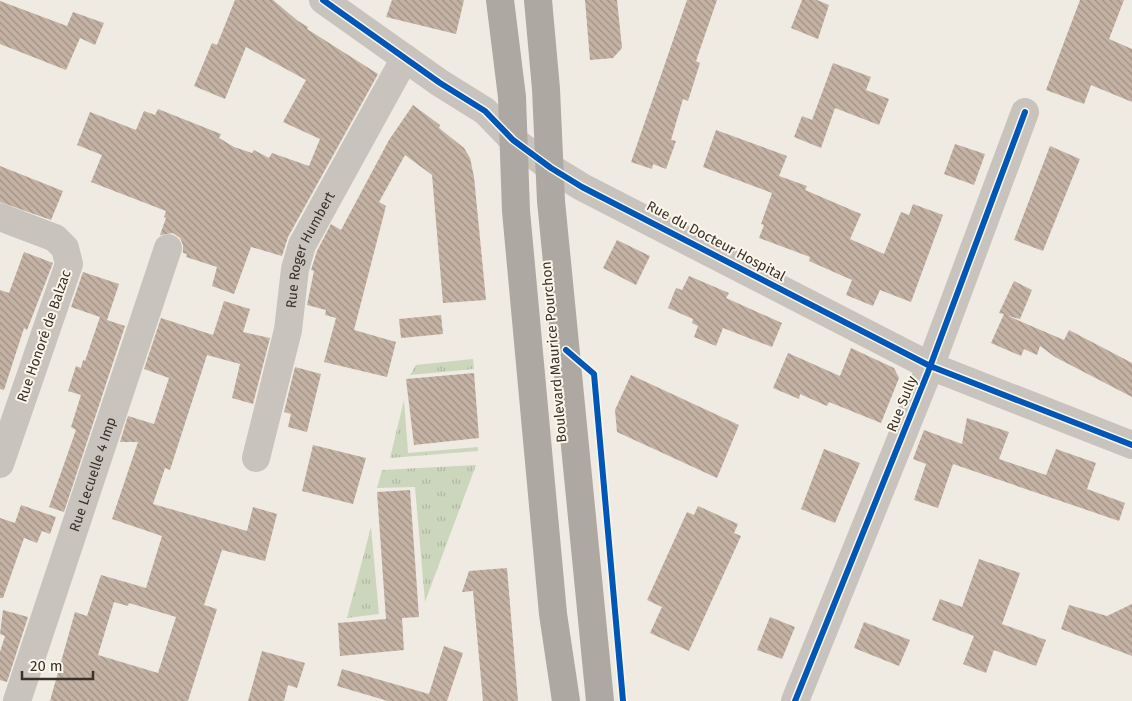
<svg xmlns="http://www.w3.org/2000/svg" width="1132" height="701" font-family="'Fira Sans',sans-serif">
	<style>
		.grass { fill: url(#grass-tufts) }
		.building { fill: url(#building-back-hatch); fill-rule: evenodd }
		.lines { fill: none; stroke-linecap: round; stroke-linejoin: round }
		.minor { stroke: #c8c3bc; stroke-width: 28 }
		.major { stroke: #ada8a1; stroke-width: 28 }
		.cycleway-casing { stroke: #fbf6eb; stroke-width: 9 }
		.cycleway { stroke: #0057b8; stroke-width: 6 }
		.labels { text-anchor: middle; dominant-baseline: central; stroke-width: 4; stroke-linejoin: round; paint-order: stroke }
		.street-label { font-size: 14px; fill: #3a3129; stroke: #fbf6eb }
	</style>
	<defs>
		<pattern id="grass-tufts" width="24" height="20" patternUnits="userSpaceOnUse" patternTransform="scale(1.25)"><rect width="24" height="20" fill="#ccd6bc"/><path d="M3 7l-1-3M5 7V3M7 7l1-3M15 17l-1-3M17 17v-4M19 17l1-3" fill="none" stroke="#b0b8a2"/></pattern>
		<pattern id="building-back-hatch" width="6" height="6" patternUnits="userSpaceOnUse" patternTransform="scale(1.25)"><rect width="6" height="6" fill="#c4b2a4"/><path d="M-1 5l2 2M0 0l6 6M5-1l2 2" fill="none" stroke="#a09186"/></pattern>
	</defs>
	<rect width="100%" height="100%" fill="#efebe3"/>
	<!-- grass -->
	<path class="grass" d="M473,359L474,369L410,375L416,365Z
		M404,400L408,453L478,447V451L390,458Z
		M476,465L425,602L415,487L377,488L382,470Z
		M371,527L379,614L347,618Z"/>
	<!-- building -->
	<path class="building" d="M235,0H273L298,21L308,27L307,29L378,74L288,237L282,256L251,247L234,294L212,286L217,267L186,257L187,254L183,253V245L180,238L173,233L160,235L166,218L164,217L166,211L91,182L102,155L77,145L90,112L136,130L144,111L155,115L158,109L221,134L219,138L234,147L252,153L254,150L269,158L272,153L309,166L320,139L283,122L306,80L246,47L225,99L194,86L212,43L217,45Z
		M392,0H464L456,34L386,17Z
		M585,0H617L622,48L613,58L590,60Z
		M687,0H717L696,61L700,63L688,101L683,99L671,140L676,141L666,169L653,164L652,169L631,162Z
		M802,0H817L829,5L818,39L791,28Z
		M1080,0H1124L1109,39L1132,49V102L1091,85L1084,104L1046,90Z
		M0,1L67,26L73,12L104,23L95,45L80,38L66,70L0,44Z
		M833,63L871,77L866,90L889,99L879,125L835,108L821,148L794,137L802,116L812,120Z
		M413,105L440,125L439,128L464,148L470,158L474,177L486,300L443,303L432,175L405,155L379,202L386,206L354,330L396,342L387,377L324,362L336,318L325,315L326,310L307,305L314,271L311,270L317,251L331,224L341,230L389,140Z
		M716,130L787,156L779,176L807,186L805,190L861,214L850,239L884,254L901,212L909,215L913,204L943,215L911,302L880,290L873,306L846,295L852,280L809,261L810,257L759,238L764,225L761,224L772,193L703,167Z
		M955,144L985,154L974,185L944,174Z
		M1050,146L1080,159L1043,251L1014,240Z
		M0,166L63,191L51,220L0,202Z
		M617,240L650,256L636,285L603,268Z
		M24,252L53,263L27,330L24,328L4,390L0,389V290L9,293Z
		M83,272L119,284L107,320L125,326L64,512L49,507L76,430L71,427L81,395L68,391L76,366L81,368L83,360L85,361L100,317L71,307Z
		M689,276L729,293L726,298L782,323L772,347L723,328L716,346L694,337L698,326L692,323L693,319L668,308L676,288L682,290Z
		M1014,281L1032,290L1020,319L1008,316L1064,340L1069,330L1132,363V397L1055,357L1040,346L1037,355L1024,349L1021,356L991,343L1004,314L999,313Z
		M224,301L250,309L243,332L270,338L253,404L232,398L240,364L207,355L170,470L165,468L153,504L247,531L253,507L277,514L265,561L222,550L204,605L217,609L188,701H50L75,612L87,616L101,575L146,588L162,536L112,519L138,442H120L128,416L154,424L169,378L144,369L161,318L213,335ZM114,602L128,606L129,603L176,617L158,673L98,655Z
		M441,315L443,334L401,338L399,319Z
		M851,348L894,368L899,378L881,423L829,402L827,406L800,394L799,399L773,388L788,353L840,376Z
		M295,367L321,374L307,432L288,427L291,414L284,412Z
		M474,373L479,438L414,445L406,379Z
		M631,375L739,425L717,478L617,432L615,410Z
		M967,418L1009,432L999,459L1046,475L1056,449L1096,463L1087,489L1125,503L1119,521L953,464L938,508L914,500L926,464L913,459L924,430L962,444Z
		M313,445L366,458L353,504L302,491Z
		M824,449L860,463L835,523L801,509Z
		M410,490L419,617L402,618L404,650L340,656L338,623L386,619L377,492Z
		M21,505L56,517L50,534L42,531L37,543L24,538L3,598H0V518L15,523Z
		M698,506L738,524L734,533L741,536L689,651L650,633L662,607L647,600L687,512L694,515Z
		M979,559L1020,573L1002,624L1046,640L1036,666L994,650L986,673L963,664L974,636L932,620L940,599L962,607Z
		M507,568L518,701H483L473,591L462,592L469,571Z
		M1132,604V656L1061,629L1069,605L1107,616Z
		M3,610L28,617L7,682L0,680V652L5,636L0,634Z
		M770,617L795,627L782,659L757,650Z
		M864,622L910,640L899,666L854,648Z
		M444,646L463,653L447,701H388L337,686L342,669L429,694Z
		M262,651L305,663L297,688L288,685L284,701H248Z"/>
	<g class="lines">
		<!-- minor -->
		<g class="minor">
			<path d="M323,0L440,83L485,111L513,140L551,168L582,187L930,366L1132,445"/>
			<path d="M0,217L55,238L65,248L69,264L0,464"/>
			<path id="s1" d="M256,458L288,330L295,269L302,245L405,58"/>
			<path id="s2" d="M17,701L168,248"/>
			<path d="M795,701L928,372L1025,112"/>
		</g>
		<!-- major -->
		<path class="major" d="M500,0L512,97L516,211L553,614L566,701
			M538,0L546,89L551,201L600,701"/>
		<defs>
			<path id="cycleway" d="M323,0L440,83L485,111L513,140L551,168L582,187L930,366L1132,445
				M566,350L594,374L623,701
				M795,701L928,372L1025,112"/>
		</defs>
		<!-- cycleway casing -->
		<use href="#cycleway" class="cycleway-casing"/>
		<!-- cycleway -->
		<use href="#cycleway" class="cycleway"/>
	</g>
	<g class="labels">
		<!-- street labels -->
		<g class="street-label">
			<text transform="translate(716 241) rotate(28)">Rue du Docteur Hospital</text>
			<text stroke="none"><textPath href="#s1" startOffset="216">Rue Roger Humbert</textPath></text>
			<text transform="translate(44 336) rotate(-71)">Rue Honoré de Balzac</text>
			<text transform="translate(554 352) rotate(-95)">Boulevard Maurice Pourchon</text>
			<text transform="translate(902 404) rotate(-68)">Rue Sully</text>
			<text stroke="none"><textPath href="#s2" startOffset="239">Rue Lecuelle 4 Imp</textPath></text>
		</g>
	</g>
	<!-- scale -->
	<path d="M22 671v8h71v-8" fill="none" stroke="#3a3129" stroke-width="2.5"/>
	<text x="30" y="671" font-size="15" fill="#3a3129" stroke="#fbf6eb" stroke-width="4" paint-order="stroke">20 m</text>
</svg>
